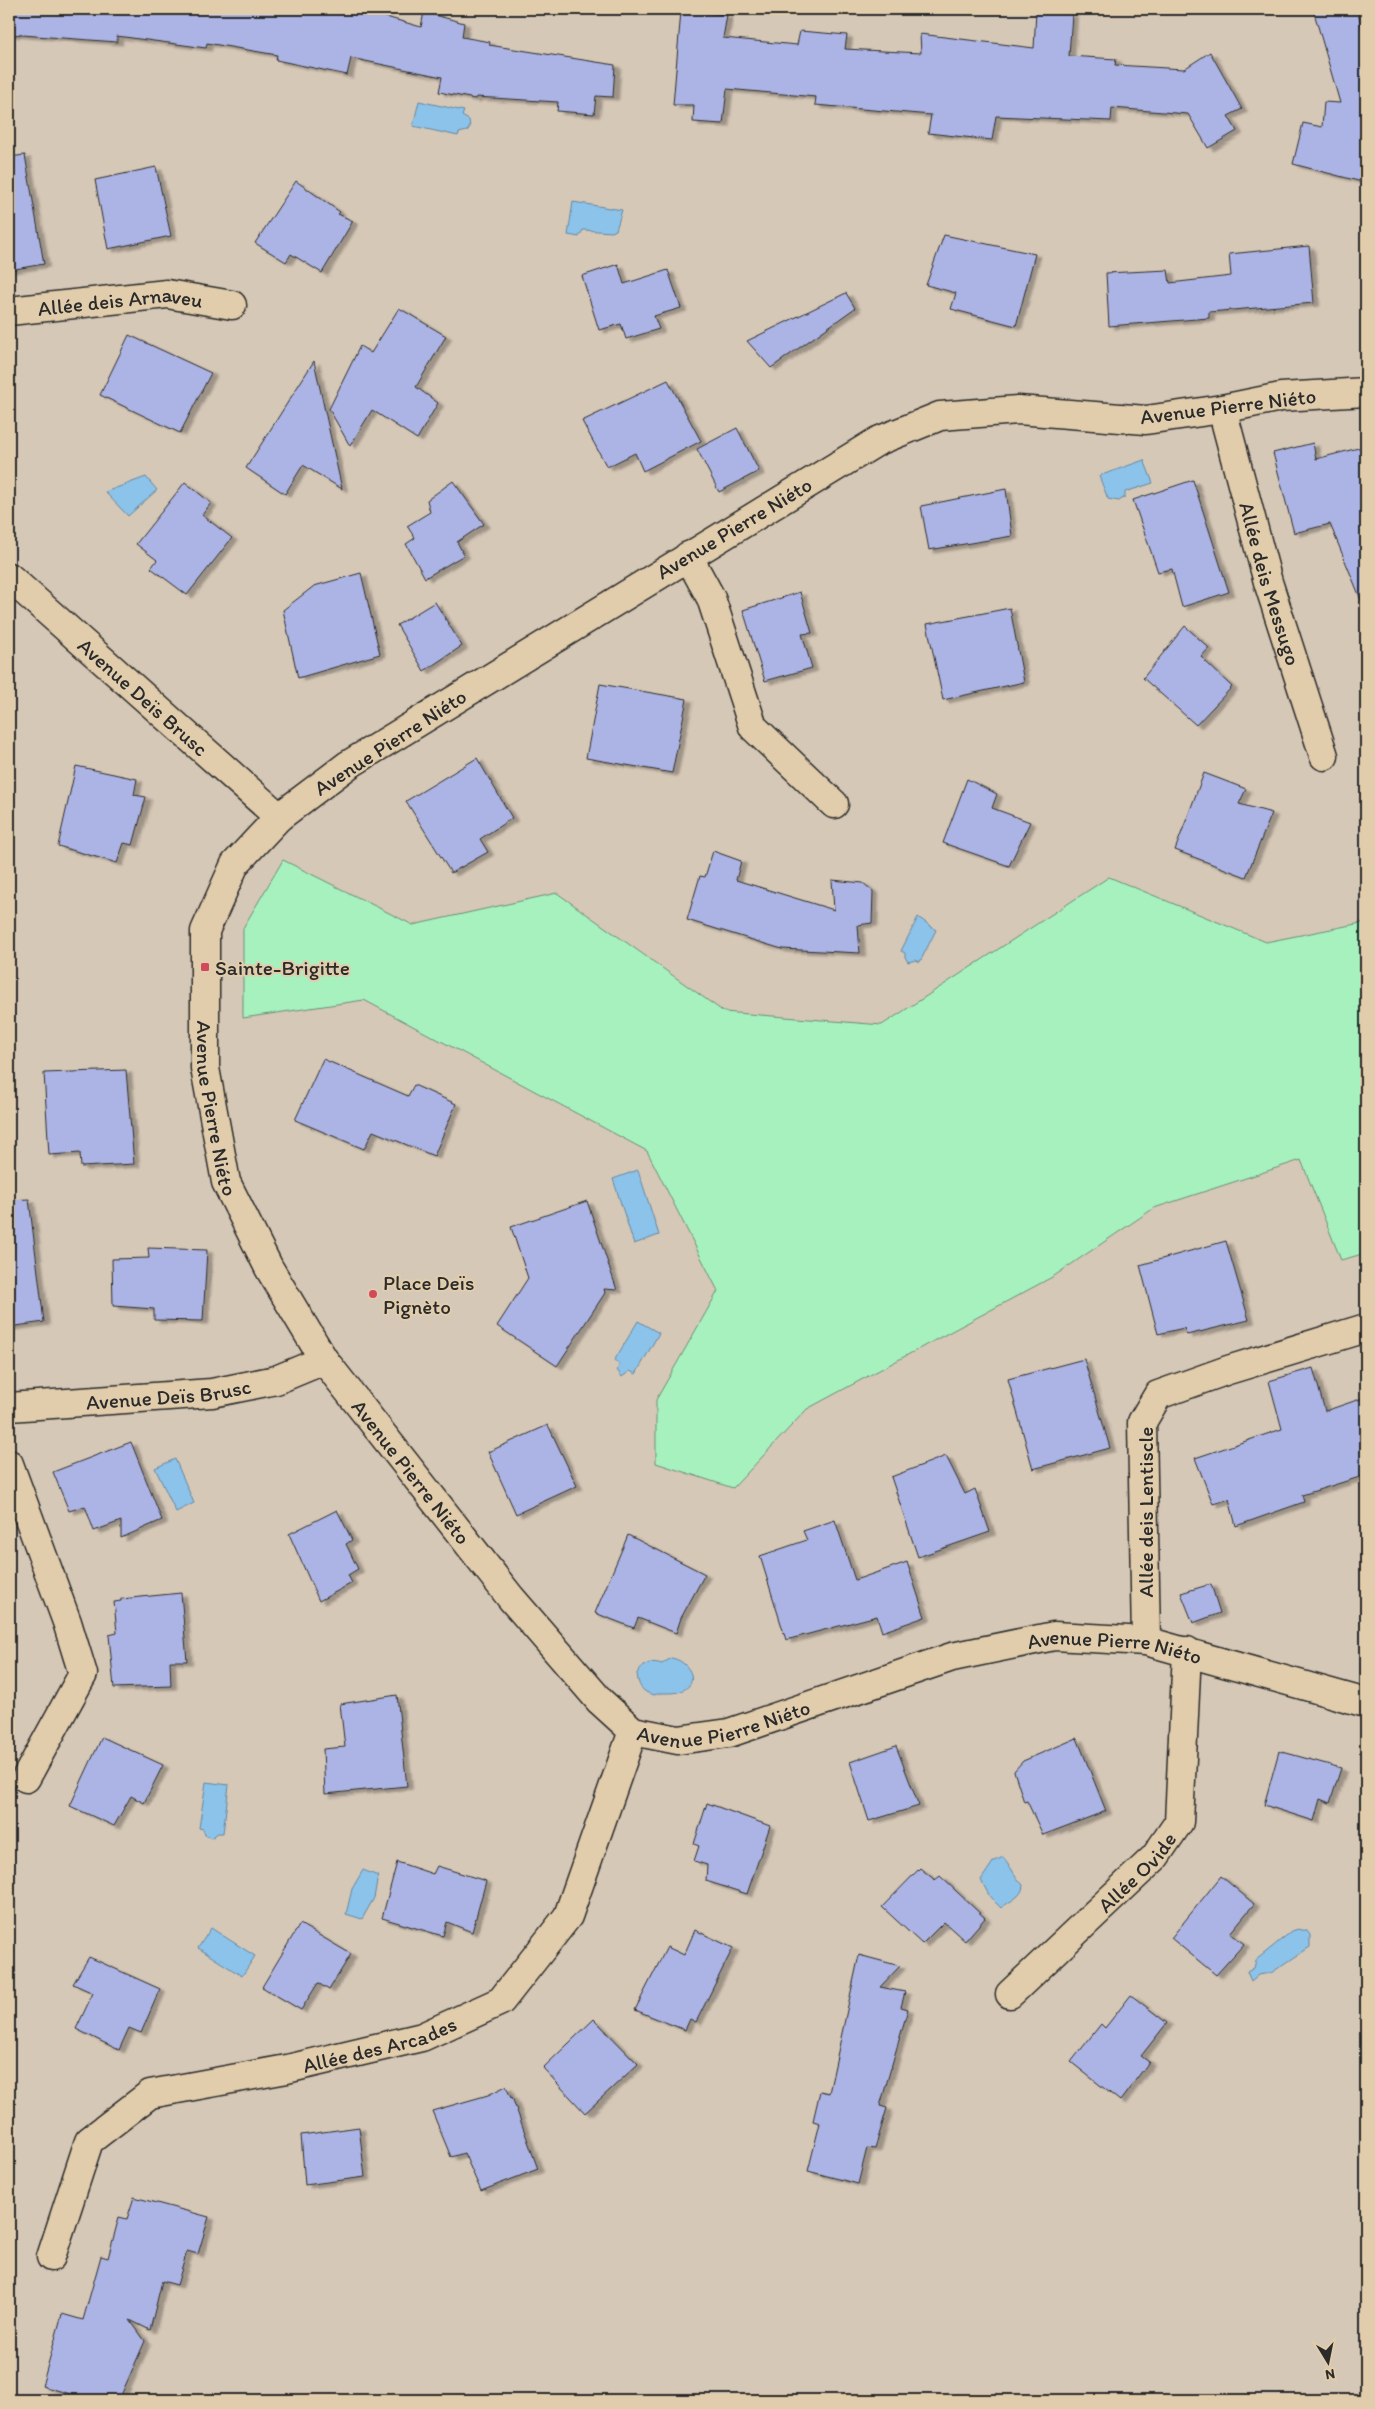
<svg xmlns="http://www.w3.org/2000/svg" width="1375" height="2409" font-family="Itim,sans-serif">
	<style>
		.green { fill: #a7f1bf; stroke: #698e75 }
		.water { fill: #8cc3ea; stroke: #65869e }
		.building { fill: #acb4e5; stroke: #2b2b2b; filter: url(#shadow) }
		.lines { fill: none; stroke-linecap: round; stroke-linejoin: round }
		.minor-casing { stroke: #2b2b2b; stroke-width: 31 }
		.minor { stroke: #e1cdab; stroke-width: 28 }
		.poi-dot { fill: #d1495b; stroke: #e1cdab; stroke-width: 2 }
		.labels { text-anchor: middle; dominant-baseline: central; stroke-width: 4; stroke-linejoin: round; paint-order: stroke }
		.street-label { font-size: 21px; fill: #2b2b2b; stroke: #e1cdab }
		.poi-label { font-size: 21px; fill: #2b2b2b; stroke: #e1cdab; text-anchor: start }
	</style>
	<defs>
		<filter id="shadow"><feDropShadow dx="5.5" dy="3" stdDeviation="1" flood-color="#0004"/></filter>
	</defs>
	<rect width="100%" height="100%" fill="#d6c8b7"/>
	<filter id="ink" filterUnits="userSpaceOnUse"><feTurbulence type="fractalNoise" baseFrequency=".02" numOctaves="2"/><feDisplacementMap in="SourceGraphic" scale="10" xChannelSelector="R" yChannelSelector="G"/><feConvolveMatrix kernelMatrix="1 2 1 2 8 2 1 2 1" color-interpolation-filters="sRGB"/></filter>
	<g filter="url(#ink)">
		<!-- green -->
		<path class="green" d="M283,860L413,925L557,893L724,1012L882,1025L1109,877L1266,942L1366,922V1253L1341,1260L1301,1160L1154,1208L1054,1276L807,1409L733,1488L656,1463V1400L718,1291L647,1151L364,1000L243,1018V928Z"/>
		<!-- water -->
		<path class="water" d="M419,101L464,111L462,116L469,120L470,127L467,131L459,133L458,136L413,126Z
			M573,202L622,210L616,230L612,232L583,230L579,237L568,235Z
			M1144,460L1153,483L1125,492V497L1119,501L1108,499L1099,476Z
			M146,477L157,490L128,516L105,492Z
			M918,917L936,930L920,962L916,960L908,962L905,957V953L901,951Z
			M638,1170L659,1235L634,1244L613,1179Z
			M638,1321L659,1333L636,1374L630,1371L622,1377L617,1370L620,1364L614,1361Z
			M175,1459L194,1503L176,1512L155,1468Z
			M671,1658C688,1660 702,1683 681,1691C672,1695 663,1691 654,1695C641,1692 638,1685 637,1673C645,1664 650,1660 662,1664Z
			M206,1782L229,1785L223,1833H218L211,1838L205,1835L203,1829L199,1828Z
			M1003,1857C1011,1866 1014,1876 1023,1885C1023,1897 1009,1901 1001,1908L990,1897L981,1880L993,1862Z
			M363,1870L378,1876L374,1898L362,1919L346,1914L352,1889Z
			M211,1928L255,1956L242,1976L198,1948Z
			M1298,1929L1307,1931L1310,1935V1947L1271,1973L1258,1975L1251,1981L1247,1972L1254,1968L1256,1960L1292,1931Z"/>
		<!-- building -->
		<path class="building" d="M9,9H358L421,27L424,12L464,23L462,37L490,42L489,45L615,65L613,97L596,96L594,114L557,111L558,102L476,97L475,99L439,92L442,77L351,58L347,75L276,60L277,55L207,43L206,48L117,36V42L9,34Z
			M1313,9H1357L1366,46V183L1293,164L1303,123L1322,127L1324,102L1340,103Z
			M681,11L727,15L723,38L797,45L800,31L847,35L845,49L921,53L920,34L1034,48L1036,11L1072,14L1069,56L1116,59L1115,65L1184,69L1210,52L1242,109L1228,116L1237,131L1208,148L1188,114L1112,108L1111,121L996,116L992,140L928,133L931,115L815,105L816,97L727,89L723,124L693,122L694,105H673Z
			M25,155L44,264L9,270V157Z
			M156,167L171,236L108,249L95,180Z
			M296,181L340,212L338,214L353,221L322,273L291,254L286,262L255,243Z
			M944,235L1035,254L1016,326L951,309L956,293L926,285Z
			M1309,246L1314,303L1209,312V318L1109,326L1106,273L1168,270L1170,283L1231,276L1229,254Z
			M618,264L624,284L668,270L681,308L654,316L659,329L626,339L621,324L599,330L582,276Z
			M846,293L855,308L771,368L747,341Z
			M399,308L446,336L416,387L438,403L417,439L372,410L350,446L329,409L360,346L371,353Z
			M129,335L211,373L180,433L100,395Z
			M314,361L342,489L303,465L285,494L246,468Z
			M668,380L701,441L643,471L635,453L607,467L582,421Z
			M737,428L759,471L719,492L697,449Z
			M1313,443L1316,459L1366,446V612L1330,524L1294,533L1273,453Z
			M1193,480L1229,592L1182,607L1172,569L1158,572L1133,500Z
			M453,481L484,524L457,542L464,555L425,578L406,544L415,538L407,526L430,512L427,500Z
			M185,482L211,503L202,515L232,538L187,595L151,568L157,560L136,544Z
			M1006,489L1012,536L929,550L921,506Z
			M361,573L380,654L298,678L283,610L314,586Z
			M800,592L812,633L802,634L812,668L765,681L743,610Z
			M435,602L462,646L424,671L397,625Z
			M1010,608L1024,682L943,700L927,624Z
			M1185,626L1209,648L1201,657L1232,687L1196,725L1143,678Z
			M600,684L687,699L672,773L586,758Z
			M477,758L512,818L480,839L488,852L451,873L406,801Z
			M76,766L137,779L134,795L146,797L133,845L124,843L117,863L58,846Z
			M1204,773L1246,789L1239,804L1272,813L1246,877L1175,850Z
			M967,779L997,794L992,808L1030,822L1009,866L943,843Z
			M713,851L741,861L736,880L834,910L832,880L863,883L873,891L872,923L858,925L860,953L782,949L687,920L700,876L705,877Z
			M323,1059L408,1096L414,1085L456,1104L434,1156L373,1131L364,1149L295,1120Z
			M126,1070L134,1164L81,1167L80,1153L49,1155L44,1073Z
			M29,1199L44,1322L9,1327V1200Z
			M587,1201L617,1290L604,1289L605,1293L557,1366L497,1326L528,1278L511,1227Z
			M1226,1241L1249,1320L1187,1335L1184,1328L1158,1334L1140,1265Z
			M148,1248L207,1250L203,1321L154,1320V1309L113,1306L112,1259L149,1258Z
			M1084,1359L1110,1448L1033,1469L1008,1379Z
			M1313,1368L1325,1411L1366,1397V1475L1302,1495L1304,1502L1236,1526L1229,1499L1213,1504L1195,1458L1282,1429L1269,1381Z
			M548,1425L577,1486L516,1514L488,1452Z
			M131,1442L162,1520L121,1538V1521L94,1531L85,1506L69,1511L53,1472Z
			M946,1456L965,1494L975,1489L990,1532L918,1557L891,1477Z
			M337,1510L352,1540L346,1544L358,1569L348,1575L352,1583L319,1601L289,1534Z
			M835,1520L855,1580L907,1562L925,1617L882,1632L877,1616L786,1640L760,1556L807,1540L803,1531Z
			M628,1535L705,1574L681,1618L676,1633L638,1618L634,1628L595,1613Z
			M1211,1584L1220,1613L1193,1623L1181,1593Z
			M181,1593L187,1661H170L171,1686L114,1688L109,1635L117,1633L114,1602L121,1601V1599Z
			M397,1695L407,1786L325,1794L323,1749L345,1747L340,1704Z
			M102,1737L163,1765L144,1803L131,1796L114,1826L70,1806Z
			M1077,1738L1106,1811L1043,1835L1027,1801L1024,1802L1014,1771L1023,1761Z
			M896,1746L919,1806L869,1821L850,1762Z
			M1279,1751L1341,1768L1330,1803L1320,1799L1314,1821L1264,1805Z
			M707,1803L770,1826L747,1894L706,1881L707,1865L694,1861L699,1846L694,1844Z
			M397,1862L433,1874L437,1866L486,1881L472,1932L447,1922L443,1936L382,1918Z
			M920,1868L935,1880L940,1876L985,1918L965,1941L944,1922L922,1944L882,1907Z
			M1221,1876L1254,1904L1230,1933L1244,1944L1216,1975L1171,1938Z
			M300,1924L351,1954L329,1990L318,1983L301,2010L262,1987Z
			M695,1930L733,1948L696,2022L690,2019L685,2030L635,2010L667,1947L684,1955Z
			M859,1955L900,1966L880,1987L905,1992L901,2007L908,2009L880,2106L887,2108L875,2149L867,2148L858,2184L808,2171L820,2123L813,2121L820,2091L829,2093Z
			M89,1957L160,1989L141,2033L129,2028L119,2050L76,2029L93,1993L73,1984Z
			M1131,1995L1167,2023L1141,2056L1149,2062L1120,2101L1071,2062L1101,2024L1105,2028Z
			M594,2019L638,2064L585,2113L543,2068Z
			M506,2086L511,2098L512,2097L538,2169L481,2191L464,2153L451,2157L432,2111L488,2095Z
			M359,2127L365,2177L305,2185L301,2135Z
			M134,2197L209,2217L198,2254L187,2251L177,2285L162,2281L150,2330L130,2320L145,2341L119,2400H92L42,2386L62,2314L83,2320L101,2256L108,2258L119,2217L127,2219Z"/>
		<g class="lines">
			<defs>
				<g id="minor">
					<path id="s1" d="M9,311L167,294L232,305"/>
					<path id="s2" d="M1366,392L1281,397L1222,409L1146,420L1018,410L940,416L878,441L348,765L279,817L235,864L205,931V1068L226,1182L269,1268L324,1360L511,1598L600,1701L633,1731L678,1740L729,1733L952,1657L1054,1636L1146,1641L1366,1703"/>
					<path id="s3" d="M1222,409L1268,582L1324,756"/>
					<path d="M688,556L711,598L753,727L834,804"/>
					<path id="s4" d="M9,577L279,817"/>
					<path id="s5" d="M9,1407L212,1393L276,1380L324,1360"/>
					<path d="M9,1464L67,1622L83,1674L26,1778"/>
					<path d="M1146,1641L1142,1422L1158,1395L1228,1370L1366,1328"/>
					<path id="s6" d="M1010,1994L1155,1857L1179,1822L1187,1651"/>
					<path id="s7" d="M51,2257L89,2141L150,2094L287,2069L422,2037L501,2001L568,1916L633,1731"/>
				</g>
			</defs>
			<!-- minor casing -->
			<use href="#minor" class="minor-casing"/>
			<!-- minor -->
			<use href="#minor" class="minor"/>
		</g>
	</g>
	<!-- markers -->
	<g class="poi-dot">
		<rect x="200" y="962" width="10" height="10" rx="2.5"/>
		<circle cx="373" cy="1294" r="5"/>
	</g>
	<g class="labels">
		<!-- street labels -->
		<g class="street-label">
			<text stroke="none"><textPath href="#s1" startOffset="112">Allée deis Arnaveu</textPath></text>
			<text transform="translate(1228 406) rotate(-7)">Avenue Pierre Niéto</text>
			<text transform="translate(734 528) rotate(-31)">Avenue Pierre Niéto</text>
			<text stroke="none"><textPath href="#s3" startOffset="181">Allée deis Messugo</textPath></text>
			<text stroke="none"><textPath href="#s4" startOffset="180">Avenue Deïs Brusc</textPath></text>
			<text transform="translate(390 742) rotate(-33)">Avenue Pierre Niéto</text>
			<text stroke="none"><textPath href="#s2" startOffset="1519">Avenue Pierre Niéto</textPath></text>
			<text stroke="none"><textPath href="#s5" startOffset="160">Avenue Deïs Brusc</textPath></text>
			<text stroke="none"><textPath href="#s2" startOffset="1939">Avenue Pierre Niéto</textPath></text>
			<text transform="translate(1145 1512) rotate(-90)">Allée deis Lentiscle</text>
			<text stroke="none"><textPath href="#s2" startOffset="2779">Avenue Pierre Niéto</textPath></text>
			<text stroke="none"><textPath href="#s2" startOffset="2374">Avenue Pierre Niéto</textPath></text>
			<text stroke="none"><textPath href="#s6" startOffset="176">Allée Ovide</textPath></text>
			<text stroke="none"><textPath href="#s7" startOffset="434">Allée des Arcades</textPath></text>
		</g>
		<!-- poi labels -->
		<g class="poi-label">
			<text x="215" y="967">Sainte-Brigitte</text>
			<text x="383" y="1282">Place Deïs<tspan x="383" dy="24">Pignèto</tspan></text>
		</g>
	</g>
	<!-- margin -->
	<rect width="1375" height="2409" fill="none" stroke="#e1cdab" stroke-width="30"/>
	<rect x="15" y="15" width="1345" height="2379" fill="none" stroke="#2b2b2b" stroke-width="2" filter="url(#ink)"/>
	<!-- north arrow -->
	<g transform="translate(1328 2362) rotate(170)" stroke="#e1cdab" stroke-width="4" paint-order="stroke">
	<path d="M0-4L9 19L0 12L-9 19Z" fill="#2b2b2b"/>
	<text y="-8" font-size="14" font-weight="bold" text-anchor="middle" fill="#2b2b2b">N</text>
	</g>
</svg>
